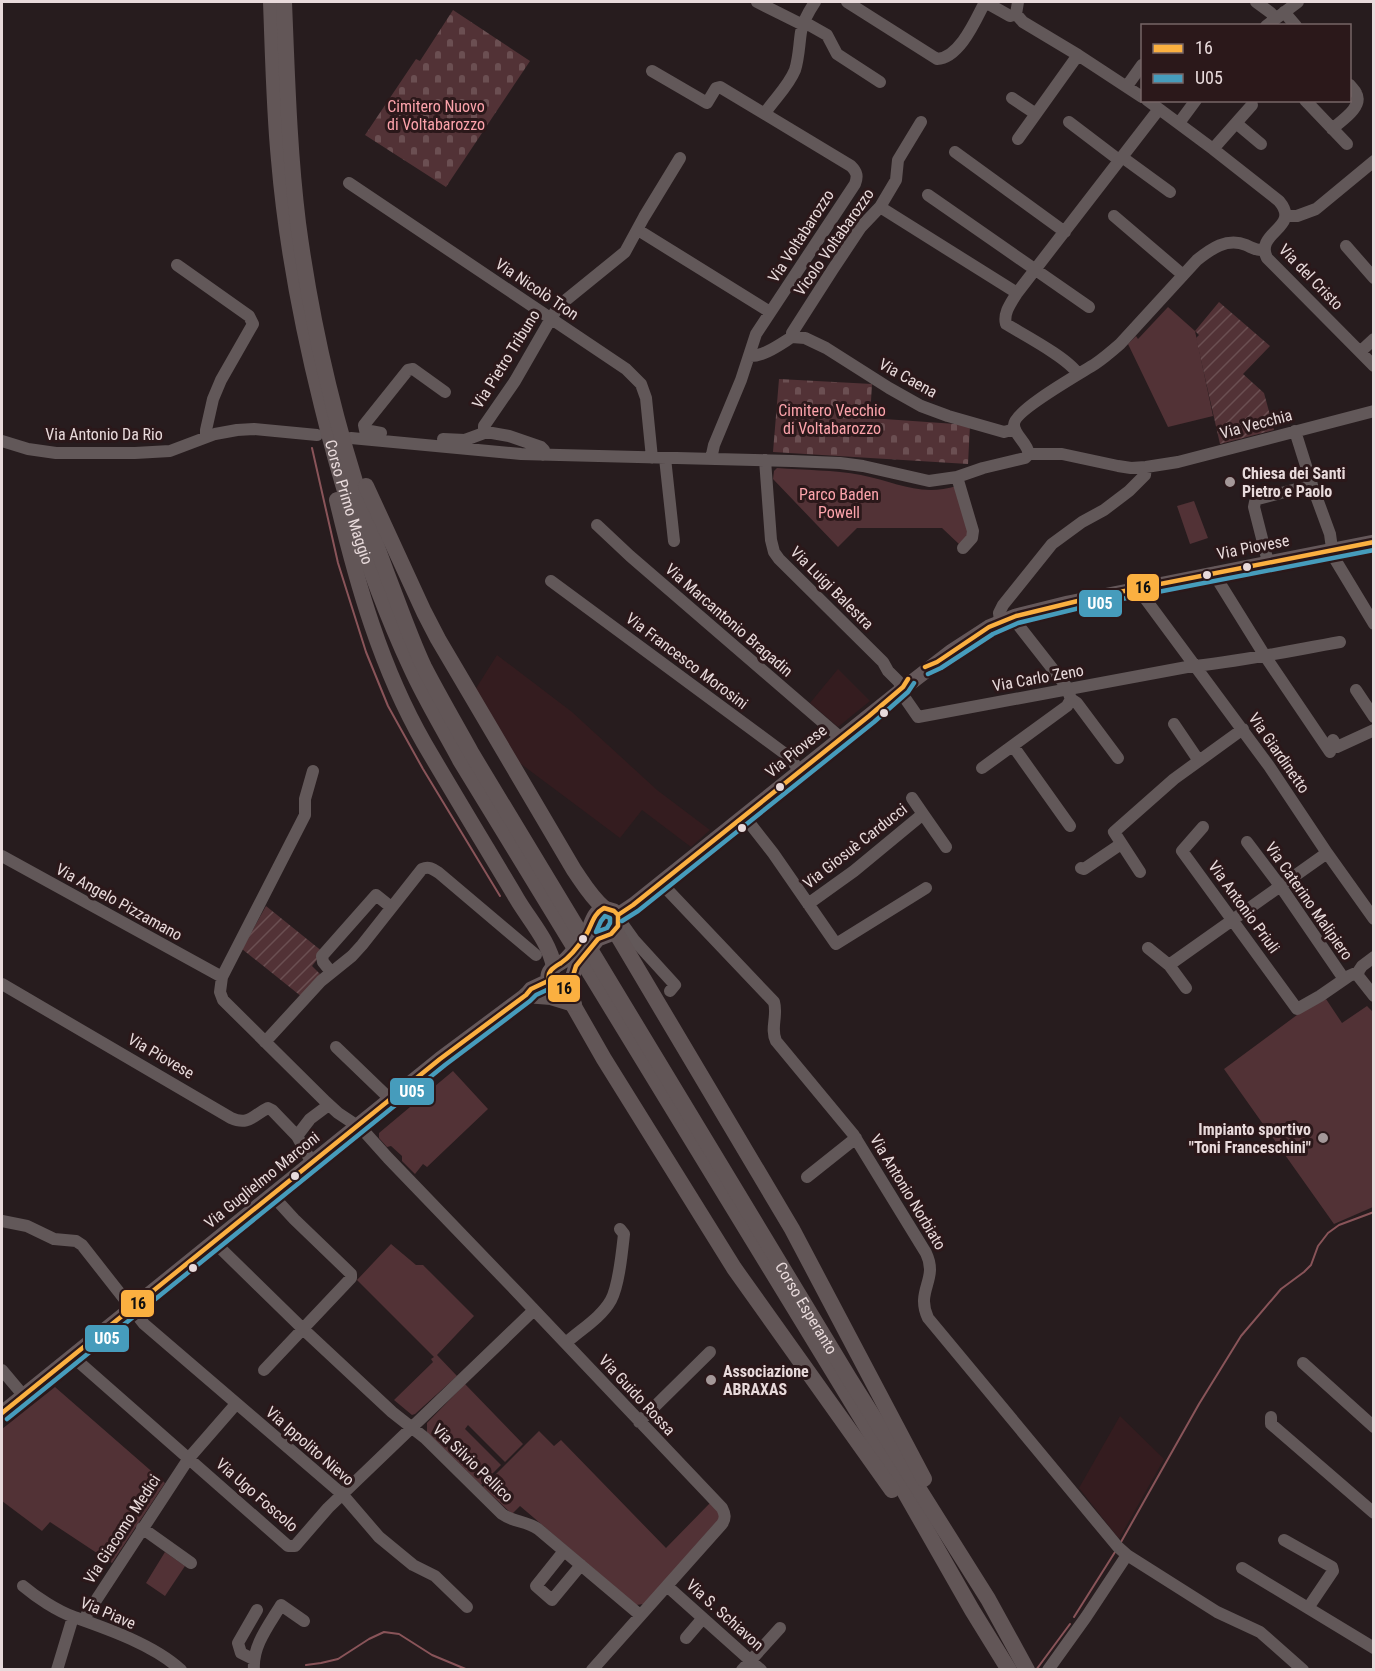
<svg xmlns="http://www.w3.org/2000/svg" width="1375" height="1671" font-family="'Roboto Condensed',sans-serif">
	<style>
		.built { fill: #341c1f }
		.green { fill: #523236 }
		.cemetery { fill: url(#cemetery-stones) }
		.garden { fill: url(#garden-furrows) }
		.lines { fill: none; stroke-linecap: round; stroke-linejoin: round }
		.stream { stroke: #895459; stroke-width: 2 }
		.minor { stroke: #625859; stroke-width: 12 }
		.major { stroke: #65585a; stroke-width: 15 }
		.highway { stroke: #625657; stroke-width: 16 }
		.bus-1-casing { stroke: #2b181a; stroke-width: 9 }
		.bus-2-casing { stroke: #2b181a; stroke-width: 9 }
		.bus-1 { stroke: #fbb040; stroke-width: 4.5 }
		.bus-2 { stroke: #469cbc; stroke-width: 4.5 }
		.poi-dot { fill: #a49899; stroke: #2b181a; stroke-width: 2 }
		.bus-dot { fill: #e8dadb; stroke: #2b181a; stroke-width: 2 }
		.labels { text-anchor: middle; dominant-baseline: central; stroke-width: 6; stroke-linejoin: round; paint-order: stroke }
		.park-label { font-size: 16px; fill: #fca3ab; stroke: #2b181a }
		.street-label { font-size: 16px; fill: #e8dadb; stroke: #2b181a }
		.poi-label { font-size: 16px; font-weight: bold; fill: #e8dadb; stroke: #2b181a; text-anchor: start }
		.line-badge { stroke: #2b181a; stroke-width: 2 }
		.badge-label { font-size: 16px; text-anchor: middle; font-weight: bold; fill: #fff }
		.pale-badge-label { font-size: 16px; text-anchor: middle; font-weight: bold; fill: #111 }
	</style>
	<defs>
		<pattern id="cemetery-stones" width="16" height="16" patternUnits="userSpaceOnUse" patternTransform="scale(1.5)"><rect width="16" height="16" fill="#523236"/><path d="M2 7V4a2 2 0 0 1 4 0v3zM10 15v-3a2 2 0 0 1 4 0v3z" fill="#6b4f52"/></pattern>
		<pattern id="garden-furrows" width="10" height="10" patternUnits="userSpaceOnUse" patternTransform="scale(1.5)"><rect width="10" height="10" fill="#523236"/><path d="M-1 1l2-2M0 10L10 0M9 11l2-2" fill="none" stroke="#6b4f52"/></pattern>
	</defs>
	<rect width="100%" height="100%" fill="#271c1e"/>
	<!-- built -->
	<path class="built" d="M497,655L572,712L657,790L710,830L691,847L642,810L620,838L517,761L475,690Z
		M838,669L870,701L838,727L810,703Z
		M1120,1416L1164,1459L1119,1539L1079,1488Z"/>
	<!-- green -->
	<path class="green" d="M1168,307L1195,331L1213,416L1168,427L1128,344L1136,336L1138,339Z
		M777,468C804,470 834,470 861,475C897,482 919,497 957,486L970,532L960,545L942,528H857L838,547L773,479L774,471Z
		M1194,501L1208,538L1190,544L1177,506Z
		M1326,999L1342,1023L1367,1006L1374,1013L1373,1207L1334,1224L1224,1069L1301,1012Z
		M453,1071L488,1109L427,1167L423,1164L415,1174L402,1161V1156L391,1146L387,1147L379,1138V1133Z
		M391,1244L416,1265H423L474,1316L437,1355L457,1376L415,1414L412,1415L394,1400L433,1362L431,1359L434,1357L357,1280Z
		M465,1384L523,1444L505,1462L468,1425L465,1429L501,1465L481,1485L427,1432V1423Z
		M55,1387L165,1483L112,1563L50,1522L42,1531L2,1501V1429Z
		M539,1431L554,1446L561,1440L666,1548L710,1503L721,1513V1520L644,1604L636,1605L520,1506L512,1514L483,1487Z
		M165,1552L185,1566L165,1596L146,1583Z"/>
	<!-- cemetery -->
	<path class="cemetery" d="M453,10L530,61L446,187L365,135L416,59L420,61Z
		M779,379L872,384L870,418L970,425L968,464L773,452Z"/>
	<!-- garden -->
	<path class="garden" d="M1219,302L1270,346L1243,374L1264,393L1274,430L1220,444L1196,338L1199,335L1195,331Z
		M266,906L323,952L312,966L320,974L302,997L242,949Z"/>
	<g class="lines">
		<!-- stream -->
		<path class="stream" d="M312,448L338,563L366,652L388,706L423,769L500,896
			M1121,1542L1199,1404L1241,1336L1281,1289L1304,1272L1311,1265L1318,1246L1328,1233L1339,1225L1374,1212
			M1074,1617L1115,1552
			M306,1665L321,1663L338,1659L369,1639L384,1632L399,1634L432,1655L468,1670
			M1036,1670L1070,1624"/>
		<!-- minor -->
		<path class="minor" d="M757,2L803,25
			M847,2L937,59C960,58 976,19 985,2L1010,16L1016,14
			M1018,2L1016,14L1023,22L1078,55L1142,97
			M1256,2L1271,13L1275,19
			M1284,12L1296,26
			M804,22L827,35L837,54L880,82
			M1266,26L1298,2
			M652,71L707,103L716,88L720,87L851,166C857,172 858,176 855,184L756,334L741,380L714,445L711,459
			M1127,86L1142,65
			M1012,98L1036,114
			M1147,100L1213,149L1279,201C1302,228 1254,232 1267,258L1374,366
			M1305,100L1347,144
			M765,113C775,98 788,87 795,70C799,57 799,45 801,32C803,21 809,11 815,2
			M1069,122L1119,160
			M1179,123L1196,100
			M1236,123L1261,144
			M1332,129C1341,121 1364,107 1356,93C1355,90 1352,88 1350,85
			M1018,139L1078,55
			M1213,149L1252,105
			M955,152L1065,232
			M1122,157L1170,192
			M349,183L626,369L641,384L646,398L652,458
			M928,195L1089,307
			M880,207L1017,293
			M1114,216L1183,275
			M1286,216H1297L1316,209L1374,161
			M638,230L770,312
			M1346,246L1374,278
			M177,265L249,316L253,324L221,380L213,399L206,430V437
			M792,337L805,338L826,348L889,388L921,406L948,416L1004,432L1015,429
			M1360,352L1374,339
			M749,356C763,357 779,345 792,337V333L833,269L861,227L880,207L896,180L898,160L921,122
			M1078,374C1068,358 1024,335 1006,324C1003,313 1011,303 1017,293L1159,109
			M1295,431L1312,485L1330,534L1333,556L1374,624
			M381,433L365,430L364,425L408,370L413,369L445,392
			M484,433V426L515,381L553,315L561,304L625,252L644,217L680,158
			M351,438L521,454L792,461L840,463L863,466L929,481L957,477L983,468L1025,458L1029,454H1062L1118,466L1131,468L1146,467L1178,462L1259,441L1374,411
			M443,439L465,440L484,433H492L509,436L541,447L544,450L543,455
			M2,441L28,449L56,453H135L170,451L215,434L237,430L254,429L317,435
			M1029,454C1027,442 1014,435 1014,425C1013,411 1081,373 1095,364C1104,358 1112,351 1120,344L1197,260C1211,249 1227,237 1246,245C1253,248 1256,251 1264,250
			M665,458L674,541
			M765,460L771,540L774,552L779,559L883,662L888,671L898,681L900,684V691L918,717L1187,667C1238,662 1289,651 1340,642
			M957,477L973,531L972,538L963,548
			M597,525L630,556L841,738
			M1268,562L1254,507L1255,502L1258,499L1312,485
			M1217,572L1219,582L1265,656L1330,752
			M551,581L788,756L800,771
			M1142,588L1144,597L1269,766L1327,853L1374,919
			M1016,616L1019,626L1066,686L1071,699L1077,703L1118,758
			M1000,621L999,613L1003,605L1052,544L1082,522L1104,510L1129,491L1145,475L1146,467
			M1356,690L1374,717
			M1174,724L1199,761
			M1333,740L1337,747L1374,730
			M1013,746L1070,826
			M982,768L1067,706L1071,699
			M912,798L923,814
			M744,816L773,853L836,944L926,888
			M1203,827L1182,851L1297,1009L1320,996L1349,976L1358,972L1362,966L1374,957
			M1247,842L1281,887L1344,979
			M2,856L222,977L220,992L223,1000L326,1102L338,1113L362,1129L388,1158L518,1293L722,1508C725,1514 726,1518 722,1524L592,1670
			M1081,868L1084,869L1121,844
			M1140,872L1114,832L1174,779L1243,729
			M661,883L774,1002C778,1016 770,1028 776,1041L853,1134L926,1253C939,1280 915,1290 928,1318L1118,1547L1127,1555L1217,1612L1260,1632L1303,1670
			M808,904L854,871L923,814L946,847
			M619,919L634,940L675,985L670,991
			M1148,948L1169,965L1186,988
			M1169,965L1327,853
			M331,972L323,962L322,956L376,895L391,907
			M1358,972L1359,977L1374,996
			M222,977L305,815V799L313,771
			M2,984L231,1118C249,1126 253,1115 268,1108L272,1110L297,1136L312,1163
			M265,1042L321,981L352,956L362,945L422,869C429,866 433,869 439,873L536,955
			M336,1047L390,1099
			M297,1136L310,1119L326,1107V1102
			M807,1177L856,1138
			M2,1221L27,1226L54,1239L76,1241L82,1245L144,1324L342,1494L379,1537L413,1565L435,1576L467,1607
			M214,1242L303,1329L392,1412L425,1438L502,1514C513,1522 526,1521 538,1529L640,1615
			M566,1343C580,1330 601,1318 611,1300C619,1285 622,1252 624,1234L620,1229
			M74,1355L81,1364L288,1546H295L328,1508L534,1310
			M1303,1363L1374,1427
			M2,1370L23,1395
			M264,1370L351,1278V1274L348,1271L294,1219L272,1195
			M1271,1417V1424L1374,1513
			M639,1422L710,1352
			M142,1528L191,1563
			M1284,1540L1332,1567L1333,1571L1308,1608
			M564,1551L536,1586L552,1600L581,1565
			M1242,1568L1374,1648
			M23,1586C36,1597 57,1611 74,1617C108,1629 154,1645 181,1670
			M667,1586L761,1670
			M85,1620L87,1614L189,1458L236,1404
			M686,1638L703,1618
			M253,1659L241,1653L238,1643L257,1610
			M57,1670L73,1617
			M254,1670C252,1646 269,1625 281,1605L304,1621
			M742,1670L780,1628
			M1048,1670L1086,1617L1127,1555"/>
		<!-- major -->
		<path class="major" d="M604,908L614,911L618,915V926L611,934L598,939L580,961L576,966L570,985L561,990C550,987 542,975 554,967C558,964 562,963 566,959C572,953 578,945 584,938C592,927 591,913 604,908Z
			M618,915L633,905L900,691L952,651L989,627L1016,616L1068,603L1374,542
			M2,1413L440,1059L526,995L531,989L548,981"/>
		<!-- highway -->
		<g class="highway">
			<path id="s1" d="M271,2C273,54 274,108 279,160C286,243 302,326 322,406C344,496 372,584 411,668C425,699 444,730 460,760L879,1447L972,1610L1009,1670"/>
			<path id="s2" d="M284,2C287,75 289,150 298,223C314,343 344,461 387,574C399,605 410,637 424,667C439,696 456,725 472,754L849,1378L988,1599L1027,1670"/>
			<path d="M366,486L424,612L438,639L574,870C583,883 591,897 604,908"/>
			<path d="M337,500C357,584 381,668 424,743C455,796 486,847 517,899C530,921 549,941 554,967"/>
			<path d="M615,931L792,1229L924,1479"/>
			<path d="M564,989L604,1059L734,1268L892,1490"/>
			<path d="M526,995L551,997L574,1004"/>
		</g>
		<defs>
			<path id="bus-1" d="M925,667L937,662L989,627L1016,616L1094,597L1374,542
				M604,908L614,911L618,915V926L611,934L598,939L580,961L576,966L570,985L561,990L554,986L549,980C547,971 553,968 561,963C570,957 580,944 586,935C592,925 593,914 604,908Z
				M618,915L633,905L869,716L903,687L908,679
				M2,1413L440,1059L526,995L531,989L548,981"/>
			<path id="bus-2" d="M928,674L941,668L993,634L1018,623L1096,604L1374,550
				M605,916L610,918V923L607,928L596,932L601,921Z
				M622,921L638,911L874,722L908,692L914,683
				M7,1419L445,1065L530,1001L536,995L551,988"/>
		</defs>
		<!-- bus-1 casing -->
		<use href="#bus-1" class="bus-1-casing"/>
		<!-- bus-2 casing -->
		<use href="#bus-2" class="bus-2-casing"/>
		<!-- bus-1 -->
		<use href="#bus-1" class="bus-1"/>
		<!-- bus-2 -->
		<use href="#bus-2" class="bus-2"/>
	</g>
	<!-- markers -->
	<g class="poi-dot">
		<circle cx="1230" cy="482" r="6"/>
		<circle cx="1323" cy="1138" r="6"/>
		<circle cx="711" cy="1380" r="6"/>
	</g>
	<g class="bus-dot">
		<circle cx="1247" cy="567" r="5"/>
		<circle cx="1207" cy="575" r="5"/>
		<circle cx="884" cy="713" r="5"/>
		<circle cx="780" cy="787" r="5"/>
		<circle cx="742" cy="828" r="5"/>
		<circle cx="583" cy="939" r="5"/>
		<circle cx="295" cy="1176" r="5"/>
		<circle cx="193" cy="1268" r="5"/>
	</g>
	<g class="labels">
		<!-- park labels -->
		<g class="park-label">
			<text x="436" y="106">Cimitero Nuovo<tspan x="436" dy="18">di Voltabarozzo</tspan></text>
			<text x="832" y="410">Cimitero Vecchio<tspan x="832" dy="18">di Voltabarozzo</tspan></text>
			<text x="839" y="494">Parco Baden<tspan x="839" dy="18">Powell</tspan></text>
		</g>
		<!-- street labels -->
		<g class="street-label">
			<text transform="translate(801 236) rotate(-57)">Via Voltabarozzo</text>
			<text transform="translate(834 242) rotate(-55)">Vicolo Voltabarozzo</text>
			<text transform="translate(1311 277) rotate(46)">Via del Cristo</text>
			<text transform="translate(537 289) rotate(34)">Via Nicolò Tron</text>
			<text transform="translate(506 359) rotate(-58)">Via Pietro Tribuno</text>
			<text transform="translate(908 378) rotate(29)">Via Caena</text>
			<text transform="translate(1256 424) rotate(-15)">Via Vecchia</text>
			<text x="104" y="434">Via Antonio Da Rio</text>
			<text stroke="none"><textPath href="#s1" startOffset="508">Corso Primo Maggio</textPath></text>
			<text transform="translate(1253 547) rotate(-11)">Via Piovese</text>
			<text transform="translate(832 588) rotate(45)">Via Luigi Balestra</text>
			<text transform="translate(729 620) rotate(41)">Via Marcantonio Bragadin</text>
			<text transform="translate(687 661) rotate(37)">Via Francesco Morosini</text>
			<text transform="translate(1038 678) rotate(-10)">Via Carlo Zeno</text>
			<text transform="translate(796 751) rotate(-39)">Via Piovese</text>
			<text transform="translate(1279 753) rotate(55)">Via Giardinetto</text>
			<text transform="translate(855 846) rotate(-38)">Via Giosuè Carducci</text>
			<text transform="translate(1309 901) rotate(55)">Via Caterino Malipiero</text>
			<text transform="translate(119 902) rotate(29)">Via Angelo Pizzamano</text>
			<text transform="translate(1244 907) rotate(54)">Via Antonio Priuli</text>
			<text transform="translate(161 1056) rotate(30)">Via Piovese</text>
			<text transform="translate(262 1180) rotate(-39)">Via Guglielmo Marconi</text>
			<text transform="translate(908 1192) rotate(59)">Via Antonio Norbiato</text>
			<text stroke="none"><textPath href="#s2" startOffset="1431">Corso Esperanto</textPath></text>
			<text transform="translate(637 1395) rotate(47)">Via Guido Rossa</text>
			<text transform="translate(310 1446) rotate(41)">Via Ippolito Nievo</text>
			<text transform="translate(473 1463) rotate(44)">Via Silvio Pellico</text>
			<text transform="translate(257 1495) rotate(41)">Via Ugo Foscolo</text>
			<text transform="translate(122 1529) rotate(-57)">Via Giacomo Medici</text>
			<text transform="translate(108 1613) rotate(23)">Via Piave</text>
			<text transform="translate(725 1615) rotate(42)">Via S. Schiavon</text>
		</g>
		<!-- poi labels -->
		<g class="poi-label">
			<text x="1242" y="473">Chiesa dei Santi<tspan x="1242" dy="18">Pietro e Paolo</tspan></text>
			<text x="1311" y="1129" text-anchor="end">Impianto sportivo<tspan x="1311" dy="18">"Toni Franceschini"</tspan></text>
			<text x="723" y="1371">Associazione<tspan x="723" dy="18">ABRAXAS</tspan></text>
		</g>
	</g>
	<g class="line-badge">
		<rect x="1126" y="573" width="34" height="29" rx="6" fill="#fbb040"/>
		<rect x="1078" y="589" width="45" height="29" rx="6" fill="#469cbc"/>
		<rect x="547" y="974" width="34" height="29" rx="6" fill="#fbb040"/>
		<rect x="389" y="1077" width="46" height="29" rx="6" fill="#469cbc"/>
		<rect x="120" y="1289" width="35" height="29" rx="6" fill="#fbb040"/>
		<rect x="84" y="1324" width="46" height="29" rx="6" fill="#469cbc"/>
	</g>
	<g class="badge-label">
		<text x="1100" y="609">U05</text>
		<text x="412" y="1097">U05</text>
		<text x="107" y="1344">U05</text>
	</g>
	<g class="pale-badge-label">
		<text x="1143" y="593">16</text>
		<text x="564" y="994">16</text>
		<text x="138" y="1309">16</text>
	</g>
	<!-- border -->
	<rect width="1375" height="1671" fill="none" stroke="#e8dadb" stroke-width="6"/>
	<!-- legend -->
	<rect x="1141" y="24" width="210" height="78" fill="#2b181a" stroke="#776667" stroke-width="1.5"/>
	<rect x="1153" y="44" width="30" height="9" fill="#fbb040" stroke="#776667" stroke-width="1.5"/>
	<text x="1195" y="54" font-size="18" fill="#e8dadb">16</text>
	<rect x="1153" y="74" width="30" height="9" fill="#469cbc" stroke="#776667" stroke-width="1.5"/>
	<text x="1195" y="84" font-size="18" fill="#e8dadb">U05</text>
</svg>
